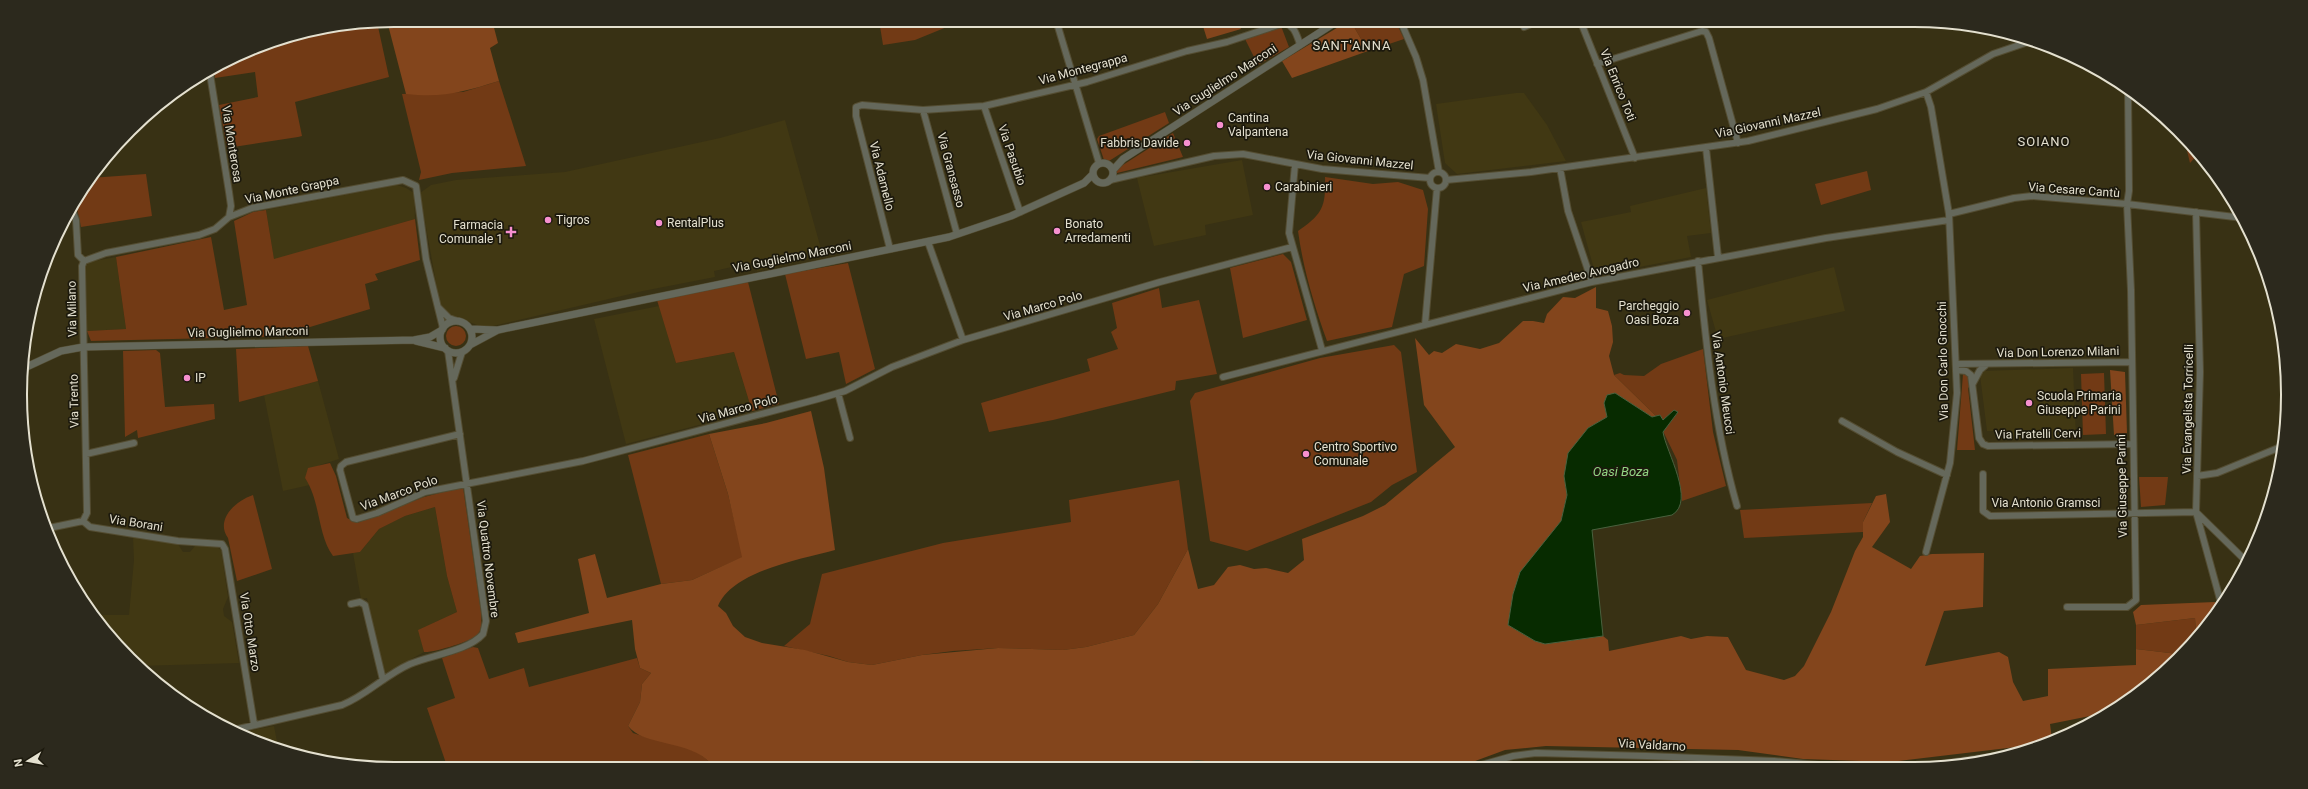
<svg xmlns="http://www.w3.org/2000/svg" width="2308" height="789" font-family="Roboto,sans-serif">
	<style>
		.built { fill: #413813 }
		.green { fill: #723a15 }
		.forest { fill: #83451c }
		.water { fill: #072b00; stroke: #49613e }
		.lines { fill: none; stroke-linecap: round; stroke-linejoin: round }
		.minor-casing { stroke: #544d32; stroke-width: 8 }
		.tertiary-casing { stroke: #544d32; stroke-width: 8 }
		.minor { stroke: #65685b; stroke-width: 6 }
		.tertiary { stroke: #65685b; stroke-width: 7 }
		.poi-dot { fill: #f690cf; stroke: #1c190d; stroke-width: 1.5 }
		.labels { text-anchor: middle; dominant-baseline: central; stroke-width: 3.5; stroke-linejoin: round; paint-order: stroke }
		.street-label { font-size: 12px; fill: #e4e0cf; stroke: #1c190d }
		.poi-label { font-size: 12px; fill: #e4e0cf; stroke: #1c190d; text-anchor: start }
		.neighbourhood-label { font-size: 13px; letter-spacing: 1px; fill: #e4e0cf; stroke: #1c190d }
		.water-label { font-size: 13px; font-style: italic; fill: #92d583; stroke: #1c190d }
		.rim { fill: none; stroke: #e4e0cf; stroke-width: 2 }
	</style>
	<rect width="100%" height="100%" fill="#383114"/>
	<!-- built -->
	<path class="built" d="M1516,93H1524L1547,125L1566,161L1457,174L1445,163L1436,104Z
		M785,120L823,256L757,271L754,262L714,271L715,277L643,291L493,326L482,327L449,314L440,305L420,193L431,185L456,180L565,172L720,138Z
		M1242,160L1253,215L1205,225L1206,235L1154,246L1137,178Z
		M397,185L406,188L414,193L415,219L274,260L266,210Z
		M1706,188L1711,233L1687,236L1691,257L1598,275L1595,273L1581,222L1631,212L1630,206Z
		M116,257L126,329L87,331L86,266L89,262Z
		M1834,267L1845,311L1718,339L1707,300Z
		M659,306L676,363L734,352L752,411L626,444L594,319Z
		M2073,368L2076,437L2001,440L2002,431H1987L1980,375L1985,371Z
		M318,381L339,459L320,465L305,478L310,485L283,491L264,395Z
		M435,507L447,576L457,612L419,630L424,652L386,673L382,670L367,598L361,599L353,553L360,552L379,529L405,516Z
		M133,537L178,544L183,552H190L195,546H216L221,550L228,597L223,609L224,616L232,622L239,663L138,666L130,659L128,646L118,645L94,615H129L134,560Z
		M274,726L278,747L243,732Z"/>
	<!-- green -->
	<path class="green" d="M879,20H964L915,40L883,45Z
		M1350,20H1395L1404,39L1368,51Z
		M377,22L389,77L295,102L302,136L298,137L227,148L219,105L258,97L255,72L215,78L214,71L251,48L322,27Z
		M1281,26L1289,47L1258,65L1245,39Z
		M499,81L526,166L452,173L419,180L421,172L402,94L463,92Z
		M1165,112L1169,123L1109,161L1104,160L1097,139L1099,136Z
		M1173,133L1183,157L1117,173L1115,170Z
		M2184,138L2199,153L2190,163Z
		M1867,171L1871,190L1821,205L1815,184Z
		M146,174L152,216L81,227L76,204H74L90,178Z
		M1325,177L1373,184L1398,182L1423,190L1428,209L1424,266L1404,274L1392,327L1327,341C1314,305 1303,268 1298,231C1322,214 1326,208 1325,177Z
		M266,210L274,259L415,219L420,260L375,274L378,280L365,284L370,309L300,330V336L91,341L87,331L126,329L116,257L211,237L224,310L247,305L234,221L253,212Z
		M1283,254L1291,262L1307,320L1243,338L1230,268Z
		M848,263L875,369L846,384L839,352L806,359L785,274Z
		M748,282L779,404L752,411L734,352L676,363L657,300Z
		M1159,288L1162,308L1199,300L1217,374L1176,381L1175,390L1053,420L989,432L981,403L1090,371L1087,359L1118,349L1111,332L1117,328L1112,303Z
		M446 336a10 10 0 1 1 20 0a10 10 0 1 1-20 0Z
		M1394,345L1401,352L1417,472L1392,485L1371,502L1247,551L1210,541L1190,401L1195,393L1320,358Z
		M308,346L318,381L239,402L236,349Z
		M1703,349L1713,432L1726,486L1682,501L1677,460L1663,431L1677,414L1674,410L1663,420L1660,415L1656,416L1614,375L1620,373L1624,375L1644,376L1661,364Z
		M156,350L160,353L165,407L214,404L215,419L138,438L137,430L125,437L123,351Z
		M2104,373L2106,434L2083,435L2081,374Z
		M1963,374L1967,375L1971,385L1968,388L1975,450H1957Z
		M709,434L728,494L743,557L692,580L661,584L628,455Z
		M330,463L336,476L347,518L357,523L424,497L463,487L481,612C481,620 483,627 478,634C473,641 433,653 424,652L418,630L457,612L447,576L435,507L405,516L379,529L360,552L333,556C317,534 321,502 305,478L308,468Z
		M2139,477H2168L2165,505L2141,507Z
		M1179,480L1188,549L1158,604L1134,635L1086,647L1063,650L998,648L953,651L922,655L872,665L848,662L829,656L784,646L810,624L822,574L943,543L1071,522L1069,500Z
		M253,495L272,569L237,581L228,538C215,520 235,501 253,495Z
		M1872,503L1863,522V532L1744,538L1740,510Z
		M2195,618L2196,633L2178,654L2136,649V625Z
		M473,647L478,648L489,679L524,668L529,687L637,658L640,668L651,673L642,684L640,702L628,726L633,733C660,742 698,744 715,768L448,769L427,708L455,698L442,658Z"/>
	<!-- forest -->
	<path class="forest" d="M492,20L498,43L490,48L499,81C463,92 444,98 406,94L387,21Z
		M1201,20H1236L1241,29L1207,39Z
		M1350,20L1368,51L1292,78L1282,61Z
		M1596,287V308L1608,311L1612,326L1613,342L1609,356L1614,375L1656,416L1652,417L1615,393L1604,403L1607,417L1588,428L1564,476L1567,495L1561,521L1513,594L1508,625L1535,641L1545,644L1603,636L1608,640L1609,651L1681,636L1691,639L1707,636L1728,637L1746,670L1784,680L1795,676L1804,666L1831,612L1855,551L1863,537V522L1876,496L1886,494L1890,522L1872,547L1911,569L1920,556L1932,554L1984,553L1983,607L1944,611L1925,666L1999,652L2008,657L2013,682L2023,701L2048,696V669L2136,665V649L2178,654L2161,676L2105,713L2050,724L2052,739L2033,745L1890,762L1803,759L1738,750L1546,746L1505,750L1459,767L715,768C693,738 645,748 628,726L640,702L642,684L651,673L640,668L635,649L632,620L518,643L515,633L589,613L578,559L595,554L607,598L661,584L692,580L742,557L728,494L709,434L766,423L811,411L824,468L835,550C802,559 732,571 718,606L726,613L733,626L745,637L762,643L805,650L848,662L872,665L922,655L998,648L1063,650L1086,647L1134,635L1158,604L1188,549L1198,589L1214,585L1228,567L1240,565L1254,569L1266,568L1288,573L1304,560L1302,539L1363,516L1385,505L1455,447L1424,405L1415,338L1429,355L1434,351L1442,353L1456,344L1480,349L1499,343L1523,321H1533L1544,323L1547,314L1563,297L1575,298Z
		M2110,370L2125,372L2127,433L2114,435Z
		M2215,602L2217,607L2196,633L2195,618L2136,625L2133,612L2141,605Z"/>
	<!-- water -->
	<path class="water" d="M1615,393L1652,417L1660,415L1663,420L1674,410L1678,412L1663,432C1666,452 1696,501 1672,515L1592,530L1603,636L1545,644L1535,641L1508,625L1513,594L1520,572L1561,521L1567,495L1564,476L1568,453L1588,428L1607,417L1604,403L1607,395Z"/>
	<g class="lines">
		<defs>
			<path id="minor" d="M1056,20L1099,163
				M1400,20L1416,57L1423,80L1439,172
				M1580,20L1635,158
				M1524,27L1540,20
				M1597,64L1702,31L1706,32L1709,38L1738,143
				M210,74L229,192L231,206L229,217
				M984,106L1020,212
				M923,110L957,234
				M1706,148L1718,257
				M1295,164L1289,233L1322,350
				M1560,168L1568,211L1592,282
				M1430 180a8 8 0 1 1 16 0a8 8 0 1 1-16 0Z
				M1110,180L1214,156L1243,154L1322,169L1430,178
				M1446,180L1531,172L1748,141L1877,109L1926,92L1993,54L2031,41
				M70,211L73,212L76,220L78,255L84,261L82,266L87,513L83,521
				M2196,212L2200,372L2196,512L2221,603
				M1949,214L2014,198L2032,196L2127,204L2243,218
				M928,242L963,340
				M890,249L856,116V107L862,105L923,110L984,106L1087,82L1187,51L1227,42L1284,23C1295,26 1296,34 1300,44
				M84,261L106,253L199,235L215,229L229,217L252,208L403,180L416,186L426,259L443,328
				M1698,261C1706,344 1714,426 1737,506
				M438,307L449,318L457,321
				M1425,325L1437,188
				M1956,364L2130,362
				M1956,370L1966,371L1971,375L1979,438L1983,444L1988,446L2132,444
				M1223,377L1592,282L1826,238L1949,220
				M454,378L462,352
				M1973,383L1980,370L1986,365
				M838,393L850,438
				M1842,421L1897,452L1947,475
				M460,434L346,462L341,466L340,470L353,518L357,519L377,513L425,492L583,461L818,399L845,391L892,367L963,340L1160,282L1292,247
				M86,454L134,443
				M1983,474V511L1990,516L2196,512
				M2197,476L2217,473L2283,446
				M2196,512L2246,561
				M49,528L83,521L90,527L178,541L222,544L225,549L254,724
				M1926,552L1950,463L1957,393L1949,214L1931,107L1926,92
				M351,604L360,602L365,605L383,680
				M2067,607H2127L2136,600L2131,290L2127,204L2129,191L2128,89
				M238,729L342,705C367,695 385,675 410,664C431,655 468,651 483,634L486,621L448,351
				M1928,766L1996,756
				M1173,767L1198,764L1216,767
				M1474,767L1513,756L1536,753L1647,756L1774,761L1830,766"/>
			<path id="tertiary" d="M1093 173a10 10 0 1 1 20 0a10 10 0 1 1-20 0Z
				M1113,170L1123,159L1339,20
				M440 337a16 16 0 1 1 32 0a16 16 0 1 1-32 0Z
				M471,329L496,330
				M416,341L445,348
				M470,345L498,330L949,237L1011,216L1084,183L1093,174
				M22,369L61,351L83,347L414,340L430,337L442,330"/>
		</defs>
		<!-- minor casing -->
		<use href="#minor" class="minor-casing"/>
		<!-- tertiary casing -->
		<use href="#tertiary" class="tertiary-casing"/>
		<!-- minor -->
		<use href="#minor" class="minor"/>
		<!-- tertiary -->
		<use href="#tertiary" class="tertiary"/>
	</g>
	<!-- markers -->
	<g class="poi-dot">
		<circle cx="1220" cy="125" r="4"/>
		<circle cx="1187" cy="143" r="4"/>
		<circle cx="1267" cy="187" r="4"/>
		<circle cx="548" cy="220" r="4"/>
		<circle cx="659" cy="223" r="4"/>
		<circle cx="1057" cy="231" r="4"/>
		<path d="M509 226h4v4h4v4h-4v4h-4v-4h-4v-4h4z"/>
		<circle cx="1687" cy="313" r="4"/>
		<circle cx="187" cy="378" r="4"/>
		<circle cx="2029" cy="403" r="4"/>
		<circle cx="1306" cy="454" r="4"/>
	</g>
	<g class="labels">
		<!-- street labels -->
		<g class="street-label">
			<text transform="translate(1083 69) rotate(-15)">Via Montegrappa</text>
			<text transform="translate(1225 80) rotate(-33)">Via Guglielmo Marconi</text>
			<text transform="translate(1618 85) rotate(68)">Via Enrico Toti</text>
			<text transform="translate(1768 123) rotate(-12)">Via Giovanni Mazzel</text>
			<text transform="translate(232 144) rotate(81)">Via Monterosa</text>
			<text transform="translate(1012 155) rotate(71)">Via Pasubio</text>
			<text transform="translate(1360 160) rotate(6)">Via Giovanni Mazzel</text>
			<text transform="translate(951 170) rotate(75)">Via Gransasso</text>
			<text transform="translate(882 176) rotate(76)">Via Adamello</text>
			<text transform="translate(292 190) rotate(-12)">Via Monte Grappa</text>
			<text transform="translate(2074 190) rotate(4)">Via Cesare Cantù</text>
			<text transform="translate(792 257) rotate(-11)">Via Guglielmo Marconi</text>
			<text transform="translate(1581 275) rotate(-13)">Via Amedeo Avogadro</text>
			<text transform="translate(1043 306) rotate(-16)">Via Marco Polo</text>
			<text transform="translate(72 309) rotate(-91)">Via Milano</text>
			<text transform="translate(248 332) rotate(-1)">Via Guglielmo Marconi</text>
			<text transform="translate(2058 352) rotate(-1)">Via Don Lorenzo Milani</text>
			<text transform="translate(1943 361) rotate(-91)">Via Don Carlo Gnocchi</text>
			<text transform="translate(1723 383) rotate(82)">Via Antonio Meucci</text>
			<text transform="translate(74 401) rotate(-91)">Via Trento</text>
			<text transform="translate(738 409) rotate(-15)">Via Marco Polo</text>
			<text transform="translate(2188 409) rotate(-89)">Via Evangelista Torricelli</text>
			<text transform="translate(2038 434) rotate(-1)">Via Fratelli Cervi</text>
			<text transform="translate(2122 486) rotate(-91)">Via Giuseppe Parini</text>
			<text transform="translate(399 493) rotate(-20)">Via Marco Polo</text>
			<text x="2046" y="503">Via Antonio Gramsci</text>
			<text transform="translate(136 523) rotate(9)">Via Borani</text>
			<text transform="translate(488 559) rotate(83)">Via Quattro Novembre</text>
			<text transform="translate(250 632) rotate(81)">Via Otto Marzo</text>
			<text transform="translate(1652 745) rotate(3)">Via Valdarno</text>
		</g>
		<!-- poi labels -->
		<g class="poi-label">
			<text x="1228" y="118">Cantina<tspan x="1228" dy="14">Valpantena</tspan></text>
			<text x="1179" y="143" text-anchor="end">Fabbris Davide</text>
			<text x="1275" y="187">Carabinieri</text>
			<text x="556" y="220">Tigros</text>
			<text x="667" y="223">RentalPlus</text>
			<text x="1065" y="224">Bonato<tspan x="1065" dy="14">Arredamenti</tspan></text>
			<text x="503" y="225" text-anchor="end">Farmacia<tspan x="503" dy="14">Comunale 1</tspan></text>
			<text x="1679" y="306" text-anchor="end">Parcheggio<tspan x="1679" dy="14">Oasi Boza</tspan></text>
			<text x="195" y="378">IP</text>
			<text x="2037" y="396">Scuola Primaria<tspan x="2037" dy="14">Giuseppe Parini</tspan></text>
			<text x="1314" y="447">Centro Sportivo<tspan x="1314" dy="14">Comunale</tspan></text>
		</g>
		<!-- neighbourhood labels -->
		<g class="neighbourhood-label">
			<text x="1352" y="45">SANT'ANNA</text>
			<text x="2044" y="141">SOIANO</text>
		</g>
		<!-- water labels -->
		<g class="water-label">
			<text x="1621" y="471">Oasi Boza</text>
		</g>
	</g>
	<!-- crop -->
	<path d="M0 0H2308V789H0ZM394 27H1914A367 367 0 0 1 2281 394V395A367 367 0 0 1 1914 762H394A367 367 0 0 1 27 395V394A367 367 0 0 1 394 27Z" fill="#2c291d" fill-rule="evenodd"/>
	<path class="rim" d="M394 27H1914A367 367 0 0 1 2281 394V395A367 367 0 0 1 1914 762H394A367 367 0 0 1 27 395V394A367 367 0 0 1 394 27Z"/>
	<!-- north arrow -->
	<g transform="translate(28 761) rotate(259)" stroke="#1c190d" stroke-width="3" paint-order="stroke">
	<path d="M0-3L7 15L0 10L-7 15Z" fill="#e4e0cf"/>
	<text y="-6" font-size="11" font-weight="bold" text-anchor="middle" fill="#e4e0cf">N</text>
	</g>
</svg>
